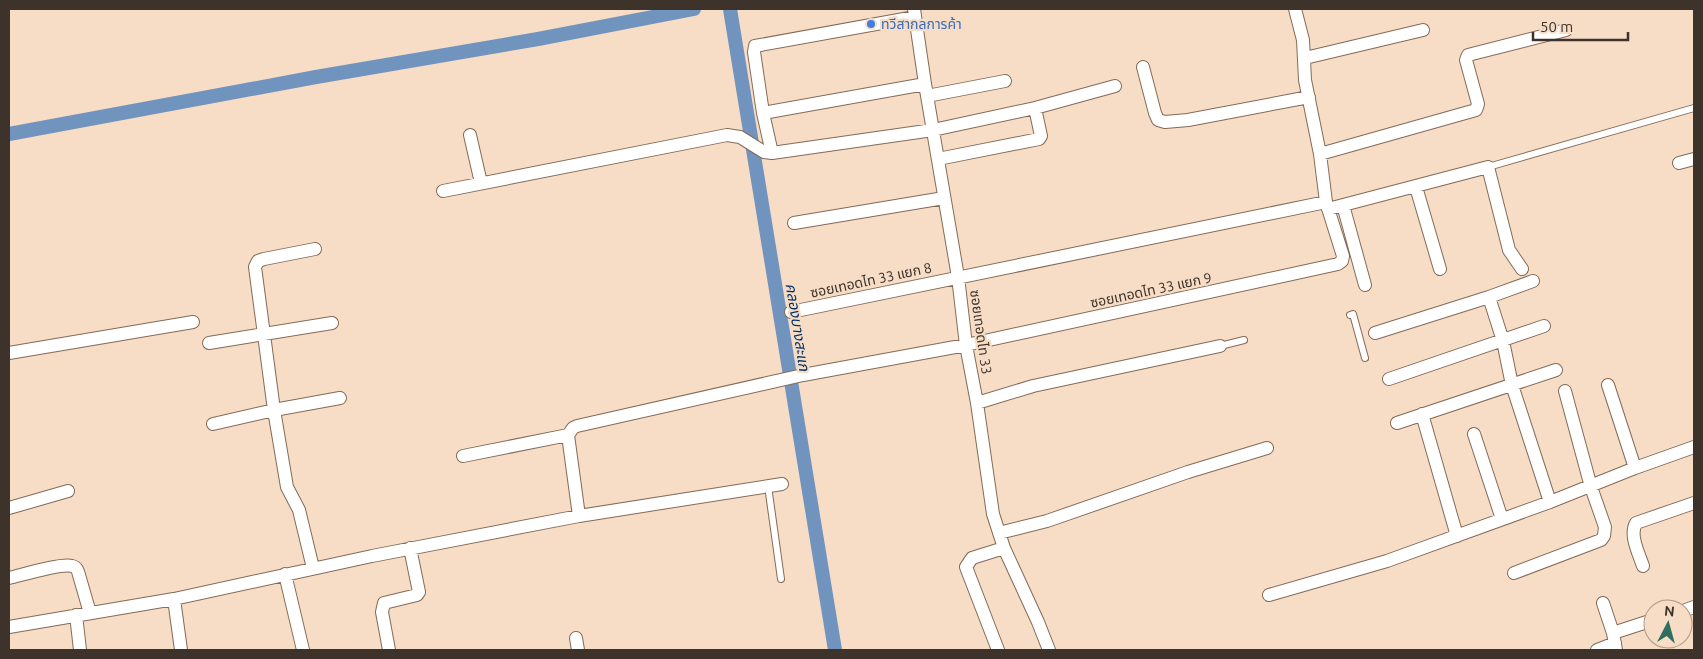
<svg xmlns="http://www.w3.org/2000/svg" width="1703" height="659" font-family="Ubuntu,'Noto Sans Thai',sans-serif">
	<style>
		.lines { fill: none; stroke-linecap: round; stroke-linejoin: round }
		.canal { stroke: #7194bf; stroke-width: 14 }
		.service-casing { stroke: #836b57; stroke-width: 8 }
		.minor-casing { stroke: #836b57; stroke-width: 14 }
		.service { stroke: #fff; stroke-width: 6 }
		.minor { stroke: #fff; stroke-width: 12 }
		.shop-dot { fill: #3f7fe0; stroke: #f7dcc6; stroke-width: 2 }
		.labels { text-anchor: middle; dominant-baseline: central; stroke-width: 4.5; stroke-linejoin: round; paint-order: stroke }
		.shop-label { font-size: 14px; fill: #366cbe; stroke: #f7dcc6; text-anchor: start }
		.street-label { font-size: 14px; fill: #3d332a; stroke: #f7dcc6 }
		.water-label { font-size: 15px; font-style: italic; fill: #003267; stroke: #f7dcc6 }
	</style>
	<rect width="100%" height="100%" fill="#f7dcc6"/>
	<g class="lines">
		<!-- canal -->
		<path class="canal" d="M730,9L835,650
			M9,134L316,77L538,39L694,9"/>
		<defs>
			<path id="service" d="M1488,167L1694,108
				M1350,315L1353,314L1365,358
				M1220,346L1244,340
				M768,486L781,579"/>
			<path id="minor" d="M914,9L925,84L958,277L966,345L977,403L993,514L1004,548L1038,622L1049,650
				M1305,58L1423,30
				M1143,67L1155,113L1158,120L1165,122L1188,120L1309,97
				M927,96L1005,81
				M763,113L925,84
				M470,135L481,183
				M772,153L763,113L754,52L755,46L915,17
				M1320,154L1476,110L1478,104L1466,60L1468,55L1566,30
				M938,159L1039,139L1041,136L1035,108
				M1679,163L1694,159
				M1416,187L1440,269
				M443,191L727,135L740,137L764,152L772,153L933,130L1035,108L1115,86
				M1343,205L1365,285
				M1328,209L1488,167L1509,250L1522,269
				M794,223L944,198
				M1489,297L1503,341L1512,385L1550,502
				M791,312L1326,202
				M1375,333L1489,297L1533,281
				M209,343L332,323
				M9,353L193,322
				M1389,379L1544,326
				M1608,385L1635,468
				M977,403L1033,386L1220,346
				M1422,414L1457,536
				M1397,423L1556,370
				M213,424L274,410L340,398
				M1474,434L1502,519
				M463,456L568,435
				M9,508L68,491
				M579,516L568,435L573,428L577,426L803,375L966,345L1338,264L1342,261L1343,256L1326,202L1320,154L1305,80L1303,40L1295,9
				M999,533L1047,521L1188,472L1267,448
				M1643,566C1639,554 1629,535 1636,523L1694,503
				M313,568L299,510L287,487L274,410L255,267L258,261L264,259L315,249
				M1514,573L1601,540L1604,536L1605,527L1591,487L1565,391
				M285,574L303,650
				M9,578C22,575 61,563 72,566C77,567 78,571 79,575L90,613
				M1269,595L1387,561L1550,502L1635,468L1694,447
				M174,599L181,650
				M1603,603L1613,633L1616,650
				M1683,611L1694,607
				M76,615L80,650
				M9,627L174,599L372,556L579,516L782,484
				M1613,633L1653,620
				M576,638L578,650
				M389,650L382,612L384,603L417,595L419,592L410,548
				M998,650L966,567L972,558L1004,548
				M1597,650L1615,643"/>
		</defs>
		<!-- service casing -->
		<use href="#service" class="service-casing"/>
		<!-- minor casing -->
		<use href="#minor" class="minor-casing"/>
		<!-- service -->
		<use href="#service" class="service"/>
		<!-- minor -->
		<use href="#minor" class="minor"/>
	</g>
	<!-- markers -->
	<circle class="shop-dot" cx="871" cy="24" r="5"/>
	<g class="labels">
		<!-- shop labels -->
		<g class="shop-label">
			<text x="881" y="24">ทวีสากลการค้า</text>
		</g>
		<!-- street labels -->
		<g class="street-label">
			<text transform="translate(871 280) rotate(-12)">ซอยเทอดไท 33 แยก 8</text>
			<text transform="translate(1151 290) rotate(-12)">ซอยเทอดไท 33 แยก 9</text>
			<text transform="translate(981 332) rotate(82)">ซอยเทอดไท 33</text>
		</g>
		<!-- water labels -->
		<g class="water-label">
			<text transform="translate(798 327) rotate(81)">คลองบางสะแก</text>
		</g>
	</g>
	<!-- border -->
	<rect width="1703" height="659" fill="none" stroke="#3d332a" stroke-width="20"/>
	<!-- north arrow -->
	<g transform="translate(1668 624) rotate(6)"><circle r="24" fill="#f7dcc6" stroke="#ad9888"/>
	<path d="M0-4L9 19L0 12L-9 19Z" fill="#2e6f5f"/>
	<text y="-8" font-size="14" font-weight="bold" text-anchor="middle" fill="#3d332a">N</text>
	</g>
	<!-- scale -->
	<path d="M1533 32v8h95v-8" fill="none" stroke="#3d332a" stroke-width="2.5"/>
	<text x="1540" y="32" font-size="15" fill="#3d332a" stroke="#f7dcc6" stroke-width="4" paint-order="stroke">50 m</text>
</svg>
